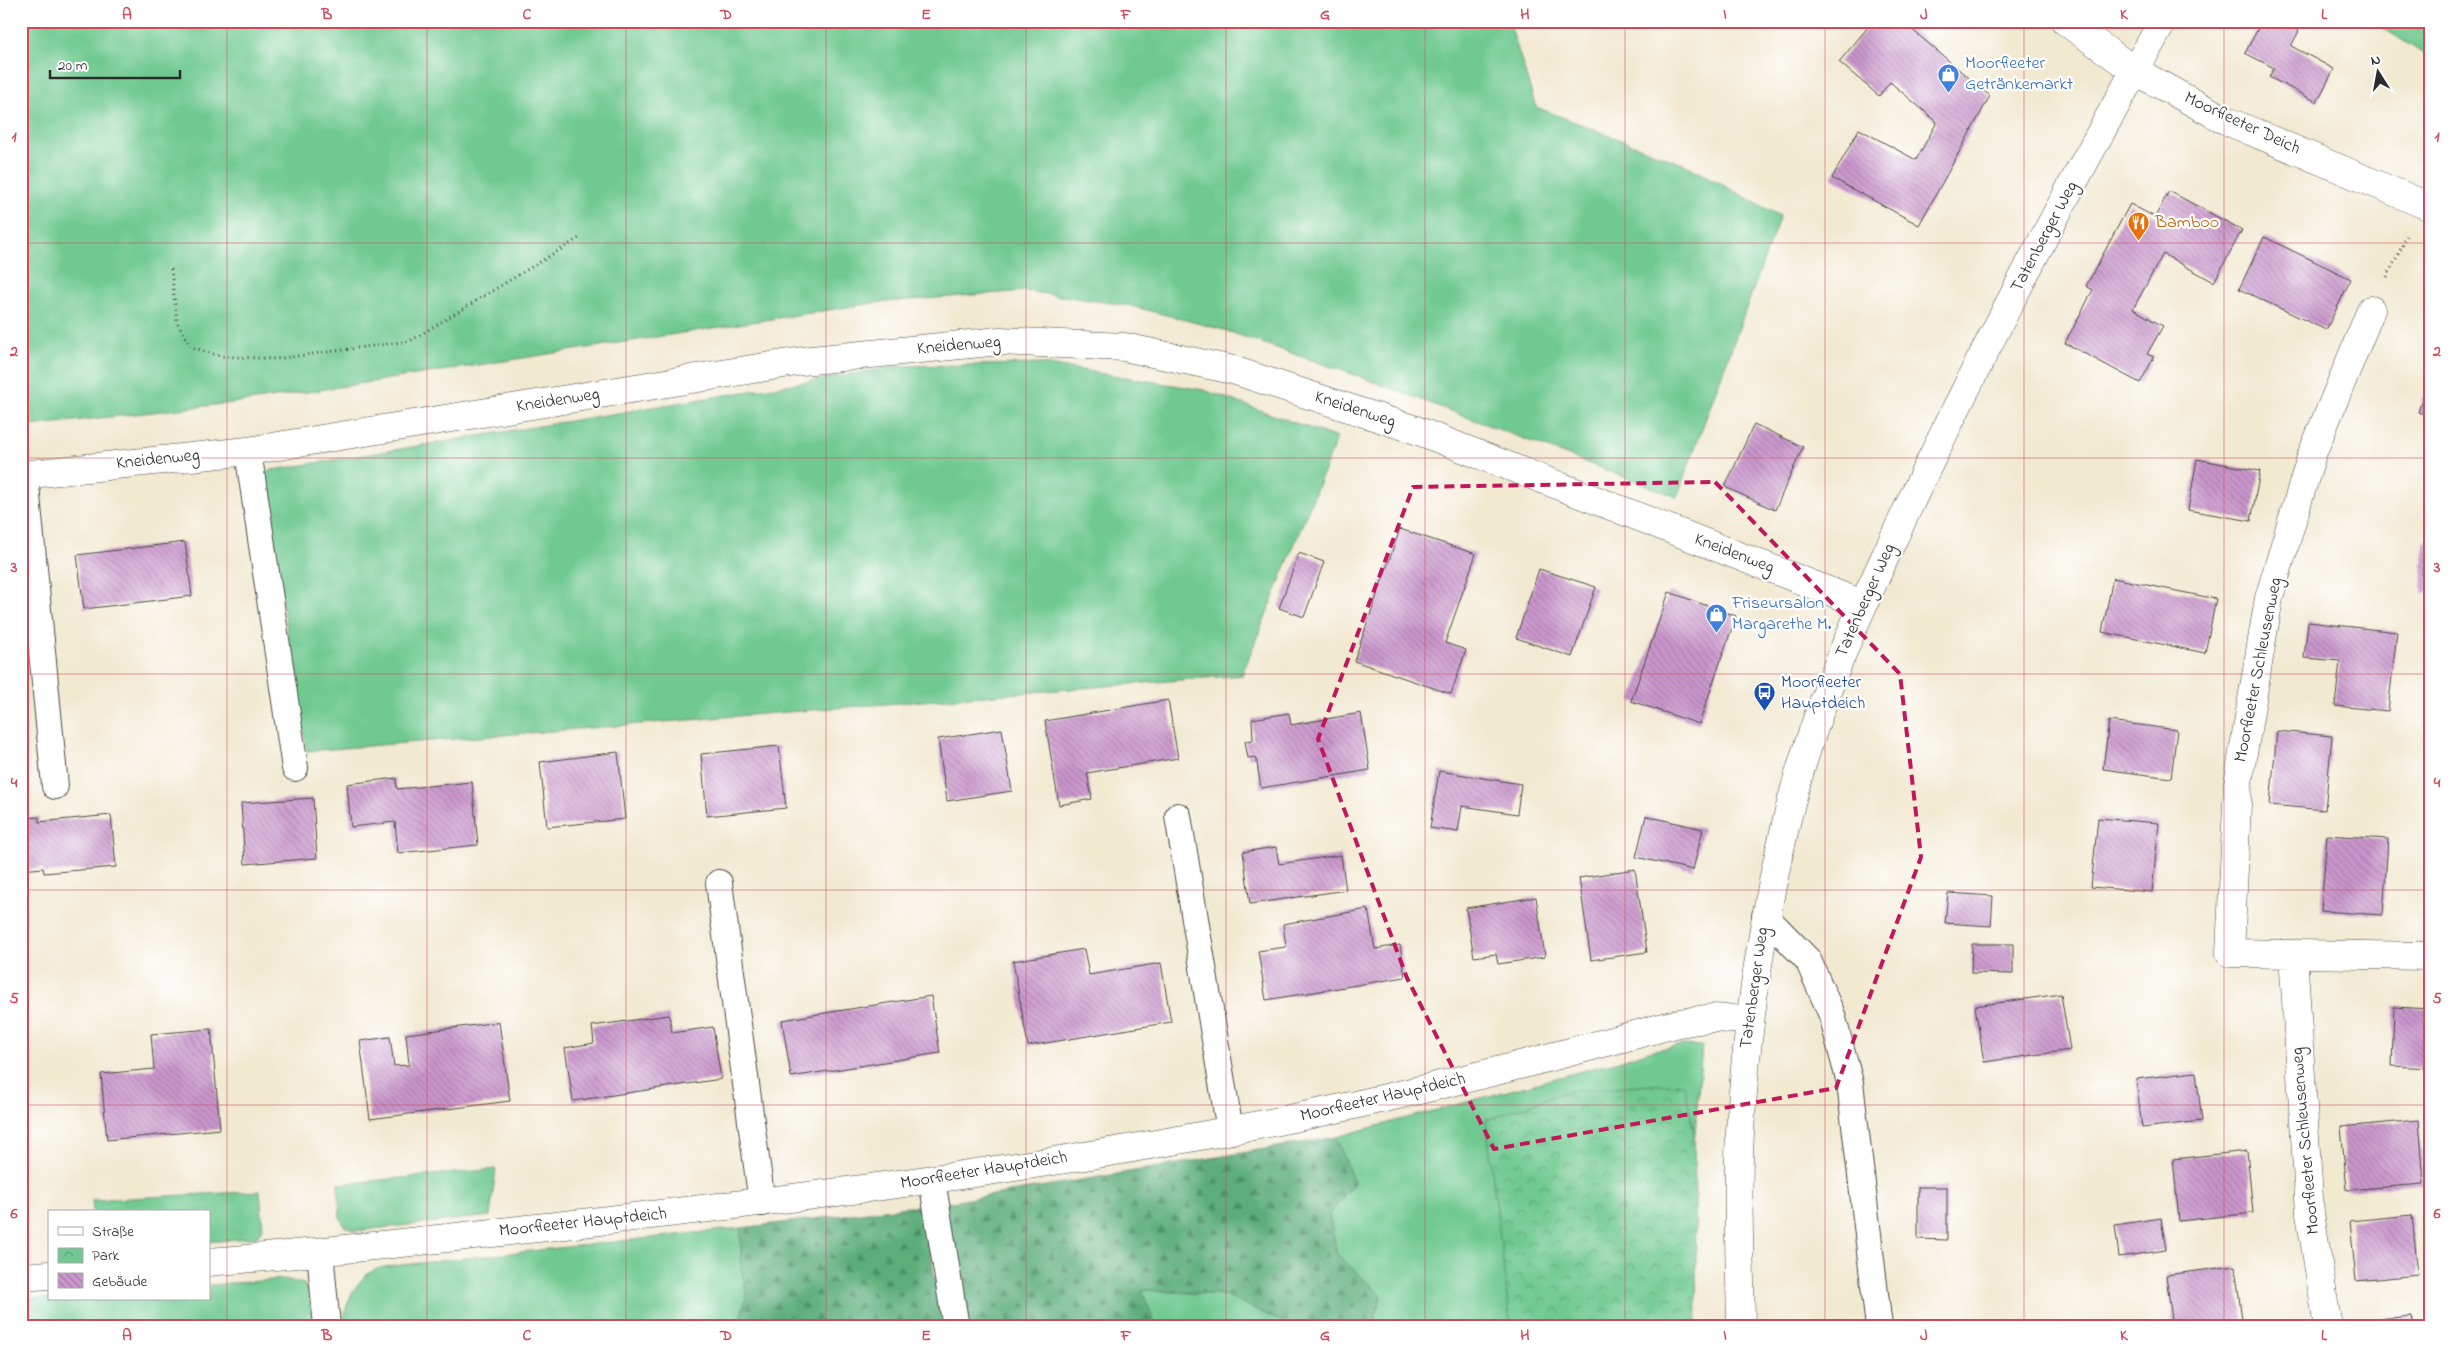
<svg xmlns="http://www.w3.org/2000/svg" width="2451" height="1348" font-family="'Indie Flower',sans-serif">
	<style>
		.grass { fill: #6fc990; stroke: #4d7a5e }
		.forest { fill: url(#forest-firs); stroke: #436c52 }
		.park { fill: url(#park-crowns); stroke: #4d7a5e }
		.building { fill: url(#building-back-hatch) }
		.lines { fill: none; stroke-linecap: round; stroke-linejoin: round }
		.service-casing { stroke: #494844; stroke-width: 28 }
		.minor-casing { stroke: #494844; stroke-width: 29 }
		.tertiary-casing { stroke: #494844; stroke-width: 29 }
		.path { stroke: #494844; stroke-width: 3; stroke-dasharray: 1 4; stroke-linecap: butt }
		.service { stroke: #fff; stroke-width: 26 }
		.minor { stroke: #fff; stroke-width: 28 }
		.tertiary { stroke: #fff; stroke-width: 28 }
		.marked { fill: none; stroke: #c2185b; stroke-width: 4; stroke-dasharray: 10 6; stroke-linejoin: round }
		.grid { fill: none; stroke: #d1495b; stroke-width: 1; stroke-opacity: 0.55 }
		.labels { text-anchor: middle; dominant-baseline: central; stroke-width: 4.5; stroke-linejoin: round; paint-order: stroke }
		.shop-label { font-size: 18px; fill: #366cbe; stroke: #fff; text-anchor: start }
		.street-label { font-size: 18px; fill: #2b2b2b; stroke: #fff }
		.food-label { font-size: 18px; fill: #c56008; stroke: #fff; text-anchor: start }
		.transit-label { font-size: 18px; fill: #164399; stroke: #fff; text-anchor: start }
		.neatline { fill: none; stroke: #d1495b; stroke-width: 2 }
		.grid-label { font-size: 16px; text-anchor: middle; font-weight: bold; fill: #d1495b }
	</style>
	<defs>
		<pattern id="forest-firs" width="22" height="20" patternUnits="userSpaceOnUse" patternTransform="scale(1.25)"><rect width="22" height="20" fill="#5bad7a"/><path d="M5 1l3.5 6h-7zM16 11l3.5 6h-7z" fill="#4b8d64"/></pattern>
		<pattern id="park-crowns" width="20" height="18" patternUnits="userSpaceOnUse" patternTransform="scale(1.25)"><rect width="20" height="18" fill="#6fc990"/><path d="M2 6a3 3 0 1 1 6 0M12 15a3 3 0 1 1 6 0" fill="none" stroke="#5ba376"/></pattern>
		<pattern id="building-back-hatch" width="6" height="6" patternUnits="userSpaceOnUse" patternTransform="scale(1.25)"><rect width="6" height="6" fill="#ca96cc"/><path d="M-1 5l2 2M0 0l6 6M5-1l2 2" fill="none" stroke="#a47ba6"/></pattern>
	</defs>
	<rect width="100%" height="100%" fill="#fff"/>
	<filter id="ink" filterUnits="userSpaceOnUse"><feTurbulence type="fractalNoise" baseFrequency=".02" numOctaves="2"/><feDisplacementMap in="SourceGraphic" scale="10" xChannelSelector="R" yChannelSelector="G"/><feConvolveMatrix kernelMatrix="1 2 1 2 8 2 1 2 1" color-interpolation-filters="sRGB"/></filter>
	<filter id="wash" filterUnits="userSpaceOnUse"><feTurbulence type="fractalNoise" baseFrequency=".0096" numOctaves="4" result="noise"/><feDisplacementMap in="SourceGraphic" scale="20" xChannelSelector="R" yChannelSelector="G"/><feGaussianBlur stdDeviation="1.12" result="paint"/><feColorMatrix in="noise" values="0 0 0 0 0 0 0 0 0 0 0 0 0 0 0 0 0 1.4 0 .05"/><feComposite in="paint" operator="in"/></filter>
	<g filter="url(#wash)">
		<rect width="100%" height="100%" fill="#f2e9d1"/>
		<!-- grass -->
		<path class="grass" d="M21,21H1509L1536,107L1688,166L1780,216L1677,497L1361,377L1224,330L1131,306L1026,291L873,303L250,401L21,427Z
			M2372,21H2430V59V58Z
			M1044,364L1204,390L1337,438L1242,675L307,751L261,472L901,366Z
			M1681,1045L1702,1046L1688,1220L1603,1327H1373L1381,1295L1337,1254L1329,1214L1354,1183L1336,1137L1612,1063L1649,1051Z
			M496,1169L490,1216L355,1231L344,1226L340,1217L338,1184Z
			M260,1191L263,1227L257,1237L209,1242V1212H93L92,1200Z
			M741,1228V1269L747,1294L738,1327H343C343,1308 354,1284 369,1273C373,1270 379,1268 384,1267Z
			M285,1279L304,1284L313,1300V1327H21V1298L209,1299V1285Z
			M1141,1290L1225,1295L1293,1327H1156Z"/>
		<!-- forest -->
		<path class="forest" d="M1336,1137L1354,1183L1329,1214L1337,1254L1381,1295L1373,1327H1293L1225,1295L1142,1290L1156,1327H964L945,1203Z
			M923,1205L943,1327H738L747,1294L741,1269V1228Z"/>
		<!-- park -->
		<path class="park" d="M1664,1084L1684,1085L1694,1131L1697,1327H1519L1510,1321L1486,1120L1565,1092Z"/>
		<g id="blocks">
			<!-- building -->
			<path class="building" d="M1873,21H1902L1990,96L1919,225L1832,178L1859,129L1916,160L1937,122L1890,82L1879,96L1839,62Z
				M2262,21H2279L2299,31L2291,46L2334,69L2317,102L2269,77L2274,68L2245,53Z
				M2169,191L2242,230L2214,282L2163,254L2133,309L2163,326L2147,354L2154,357L2140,383L2065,343L2093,290L2086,286L2130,204L2155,217Z
				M2264,237L2351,279L2326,330L2239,289Z
				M2429,378H2430V416L2418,412Z
				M1754,424L1803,447L1775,510L1725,487Z
				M2197,459L2260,471L2251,521L2188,510Z
				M1400,529L1476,554L1445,643L1466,650L1451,694L1354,661Z
				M185,542L192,596L84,609L77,555Z
				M2424,542H2430V593H2422Z
				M1299,553L1324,562L1304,617L1279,608Z
				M1539,569L1596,587L1572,657L1516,638Z
				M2113,578L2216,599L2205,653L2102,632Z
				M1669,592L1736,616L1699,724L1631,701Z
				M2308,622L2397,632L2388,711L2335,706L2340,661L2304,658Z
				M1168,700L1178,758L1087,773L1092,799L1059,805L1045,721Z
				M1289,713L1291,725L1361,713L1370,770L1261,788L1256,757L1248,758L1245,741L1253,740L1252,719Z
				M2109,721L2177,730L2171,778L2103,769Z
				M1002,729L1012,791L947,801L938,739Z
				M2277,731L2332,736L2325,810L2270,805Z
				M779,746L786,808L707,816L701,754Z
				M618,752L625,819L547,827L540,762Z
				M1439,771L1521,784L1517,814L1462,806L1458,832L1430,828Z
				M396,778L397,789L472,782L478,845L398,853L395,822L351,827L347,784Z
				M313,798L317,858L245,864L241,803Z
				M111,815L116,867L44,873L43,868L21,870V818L39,817V822Z
				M1646,816L1703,829L1693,870L1636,857Z
				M2098,818L2159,823L2152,892L2091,887Z
				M2327,835L2388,839L2383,915L2321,911Z
				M1276,847L1279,864L1341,855L1346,890L1250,904L1243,852Z
				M1635,869L1647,952L1591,960L1579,878Z
				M1948,893L1993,896L1991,926L1945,923Z
				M1536,897L1545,957L1498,964L1496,954L1474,957L1466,908Z
				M1368,909L1375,949L1400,945L1405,977L1266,1000L1258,951L1286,947L1283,924Z
				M1972,944H2013V974L1971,973Z
				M1084,949L1089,975L1161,963L1171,1022L1028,1046L1013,961Z
				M2061,994L2070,1050L1984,1062L1975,1006Z
				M931,996L940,1053L791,1077L782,1020Z
				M2394,1007L2430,1009V1068L2392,1066Z
				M669,1015L672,1033L713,1027L721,1079L573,1101L565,1048L594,1043L592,1026Z
				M499,1022L510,1101L370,1119L360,1041L390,1037L394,1066L409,1065L406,1034Z
				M211,1029L220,1129L107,1140L101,1074L154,1069L151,1034Z
				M2196,1072L2202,1121L2142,1128L2136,1079Z
				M2419,1120L2424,1184L2347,1190L2341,1127Z
				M2247,1151L2253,1213L2179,1221L2173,1159Z
				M1918,1187H1947V1240L1918,1239Z
				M2412,1215L2418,1275L2356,1281L2350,1221Z
				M2161,1218L2166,1250L2119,1257L2115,1225Z
				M2235,1266L2243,1327H2173L2166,1275Z
				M2412,1316L2414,1327H2364V1320Z"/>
		</g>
	</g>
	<g filter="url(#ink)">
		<use href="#blocks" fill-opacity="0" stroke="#494844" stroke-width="1"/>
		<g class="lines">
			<defs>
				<path id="service" d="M248,451L295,768
					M25,475L55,786
					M1178,816L1230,1131
					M719,883L762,1203
					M1765,916L1808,960L1832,1015L1850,1083L1879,1327
					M932,1180L956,1327
					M320,1252L327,1327"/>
				<path id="minor" d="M2065,21L2135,71
					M2371,310L2312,454L2269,598L2238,783L2230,953L2430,956
					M21,475L248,451L802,361L1000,341L1124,347L1233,370L1416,430L1862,604
					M2293,954L2310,1213L2328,1327
					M209,1262C331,1252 452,1237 574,1224C793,1199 1011,1172 1227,1131C1380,1103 1530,1063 1679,1023L1712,1018L1749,1020
					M21,1277L49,1275"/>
				<path id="tertiary" d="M2135,71L2227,121L2430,207
					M1741,1327C1740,1257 1736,1186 1741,1116C1748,1016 1763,917 1787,819C1816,698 1871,586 1924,474C1998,321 2078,170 2163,21"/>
			</defs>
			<!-- service casing -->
			<use href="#service" class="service-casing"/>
			<!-- minor casing -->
			<use href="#minor" class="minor-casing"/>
			<!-- tertiary casing -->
			<use href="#tertiary" class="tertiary-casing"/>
			<!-- path -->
			<path class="path" d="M171,269L177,322L191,347L220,356L275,359L410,341L581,237
				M2387,277L2407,236"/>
			<!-- service -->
			<use href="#service" class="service"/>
			<!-- minor -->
			<use href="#minor" class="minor"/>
			<!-- tertiary -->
			<use href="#tertiary" class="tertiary"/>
		</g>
	</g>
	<!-- marked area -->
	<path class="marked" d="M1715,482L1900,674L1921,857L1836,1088L1494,1149L1407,978L1318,739L1413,487Z"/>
	<!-- grid -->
	<path class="grid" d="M227,21V1327M427,21V1327M626,21V1327M826,21V1327M1026,21V1327M1226,21V1327M1425,21V1327M1625,21V1327M1825,21V1327M2024,21V1327M2224,21V1327M21,243H2430M21,458H2430M21,674H2430M21,890H2430M21,1105H2430"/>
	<!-- icons -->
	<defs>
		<symbol id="shop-pin" viewBox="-11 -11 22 30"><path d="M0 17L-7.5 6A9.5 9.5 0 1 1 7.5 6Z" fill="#3f7fe0" stroke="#fff"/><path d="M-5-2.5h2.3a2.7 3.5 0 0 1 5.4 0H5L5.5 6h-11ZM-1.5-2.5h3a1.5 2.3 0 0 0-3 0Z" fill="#fff"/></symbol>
		<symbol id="restaurant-pin" viewBox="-11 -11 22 30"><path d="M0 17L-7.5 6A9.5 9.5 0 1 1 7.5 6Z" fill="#e8710a" stroke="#fff"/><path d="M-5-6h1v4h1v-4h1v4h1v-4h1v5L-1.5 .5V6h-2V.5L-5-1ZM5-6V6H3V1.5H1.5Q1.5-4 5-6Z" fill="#fff"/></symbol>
		<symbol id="bus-pin" viewBox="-11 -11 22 30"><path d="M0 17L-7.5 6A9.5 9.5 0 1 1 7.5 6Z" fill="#1a4fb4" stroke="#fff"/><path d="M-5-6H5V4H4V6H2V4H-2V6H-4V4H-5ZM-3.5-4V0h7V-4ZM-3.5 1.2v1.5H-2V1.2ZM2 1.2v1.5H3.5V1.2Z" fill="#fff"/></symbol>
	</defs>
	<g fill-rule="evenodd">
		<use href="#shop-pin" x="1936" y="62" width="25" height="34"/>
		<use href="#restaurant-pin" x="2126" y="210" width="25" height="34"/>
		<use href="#shop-pin" x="1704" y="602" width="25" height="34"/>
		<use href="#bus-pin" x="1752" y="680" width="25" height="34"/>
	</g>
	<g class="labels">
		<!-- shop labels -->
		<g class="shop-label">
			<text x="1965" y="64">Moorfleeter<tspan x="1965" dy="21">Getränkemarkt</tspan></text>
			<text x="1732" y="604">Friseursalon<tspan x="1732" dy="21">Margarethe M.</tspan></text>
		</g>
		<!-- street labels -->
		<g class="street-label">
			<text transform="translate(2242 124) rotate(25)">Moorfleeter Deich</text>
			<text transform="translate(2045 237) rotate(-62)">Tatenberger Weg</text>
			<text transform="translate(959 346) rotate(-5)">Kneidenweg</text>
			<text transform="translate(558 401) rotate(-9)">Kneidenweg</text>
			<text transform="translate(1355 410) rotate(18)">Kneidenweg</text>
			<text transform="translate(158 460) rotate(-6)">Kneidenweg</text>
			<text transform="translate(1734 554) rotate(21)">Kneidenweg</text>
			<text transform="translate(1866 601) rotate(-66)">Tatenberger Weg</text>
			<text transform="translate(2259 670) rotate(-79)">Moorfleeter Schleusenweg</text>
			<text transform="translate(1755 988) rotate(-82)">Tatenberger Weg</text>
			<text transform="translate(1383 1098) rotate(-13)">Moorfleeter Hauptdeich</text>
			<text transform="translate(2306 1141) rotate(-95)">Moorfleeter Schleusenweg</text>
			<text transform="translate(984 1171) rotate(-9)">Moorfleeter Hauptdeich</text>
			<text transform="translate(583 1223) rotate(-6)">Moorfleeter Hauptdeich</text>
		</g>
		<!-- food labels -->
		<g class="food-label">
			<text x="2155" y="223">Bamboo</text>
		</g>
		<!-- transit labels -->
		<g class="transit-label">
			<text x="1781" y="683">Moorfleeter<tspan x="1781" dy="21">Hauptdeich</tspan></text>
		</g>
	</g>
	<!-- margin -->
	<rect width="2451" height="1348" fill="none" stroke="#fff" stroke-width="55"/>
	<!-- legend -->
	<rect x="48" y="1210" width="162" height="90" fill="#ffffff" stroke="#aaaaaa"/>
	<rect x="58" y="1227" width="25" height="8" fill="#ffffff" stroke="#aaaaaa"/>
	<text x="92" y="1236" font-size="15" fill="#2b2b2b">Straße</text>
	<rect x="58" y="1248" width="25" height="15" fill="url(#park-crowns)" stroke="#aaaaaa"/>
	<text x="92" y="1260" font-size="15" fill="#2b2b2b">Park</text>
	<rect x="58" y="1273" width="25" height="15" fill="url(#building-back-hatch)" stroke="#aaaaaa"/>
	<text x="92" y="1286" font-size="15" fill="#2b2b2b">Gebäude</text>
	<!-- north arrow -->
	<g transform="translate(2378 72) rotate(349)" stroke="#ffffff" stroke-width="4" paint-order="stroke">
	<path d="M0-4L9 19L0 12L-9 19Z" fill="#2b2b2b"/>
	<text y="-8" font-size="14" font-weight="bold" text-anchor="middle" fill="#2b2b2b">N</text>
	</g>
	<!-- scale -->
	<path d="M50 70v8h130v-8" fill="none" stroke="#2b2b2b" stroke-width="2.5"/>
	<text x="58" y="70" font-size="15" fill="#2b2b2b" stroke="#ffffff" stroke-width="4" paint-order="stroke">20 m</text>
	<rect x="28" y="28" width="2396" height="1292" class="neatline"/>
	<g class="grid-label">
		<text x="127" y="19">A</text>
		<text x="327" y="19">B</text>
		<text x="527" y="19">C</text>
		<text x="726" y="19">D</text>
		<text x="926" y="19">E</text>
		<text x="1126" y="19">F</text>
		<text x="1325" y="19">G</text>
		<text x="1525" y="19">H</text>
		<text x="1725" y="19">I</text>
		<text x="1924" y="19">J</text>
		<text x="2124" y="19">K</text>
		<text x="2324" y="19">L</text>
		<text x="14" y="141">1</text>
		<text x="2437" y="141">1</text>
		<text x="14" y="356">2</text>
		<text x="2437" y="356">2</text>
		<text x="14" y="572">3</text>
		<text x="2437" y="572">3</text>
		<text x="14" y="787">4</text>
		<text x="2437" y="787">4</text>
		<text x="14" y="1003">5</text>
		<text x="2437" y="1003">5</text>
		<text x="14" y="1218">6</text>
		<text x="2437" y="1218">6</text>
		<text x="127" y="1340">A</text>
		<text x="327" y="1340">B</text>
		<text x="527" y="1340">C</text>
		<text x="726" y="1340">D</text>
		<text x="926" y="1340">E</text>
		<text x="1126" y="1340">F</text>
		<text x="1325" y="1340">G</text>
		<text x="1525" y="1340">H</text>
		<text x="1725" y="1340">I</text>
		<text x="1924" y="1340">J</text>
		<text x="2124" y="1340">K</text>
		<text x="2324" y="1340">L</text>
	</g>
</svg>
